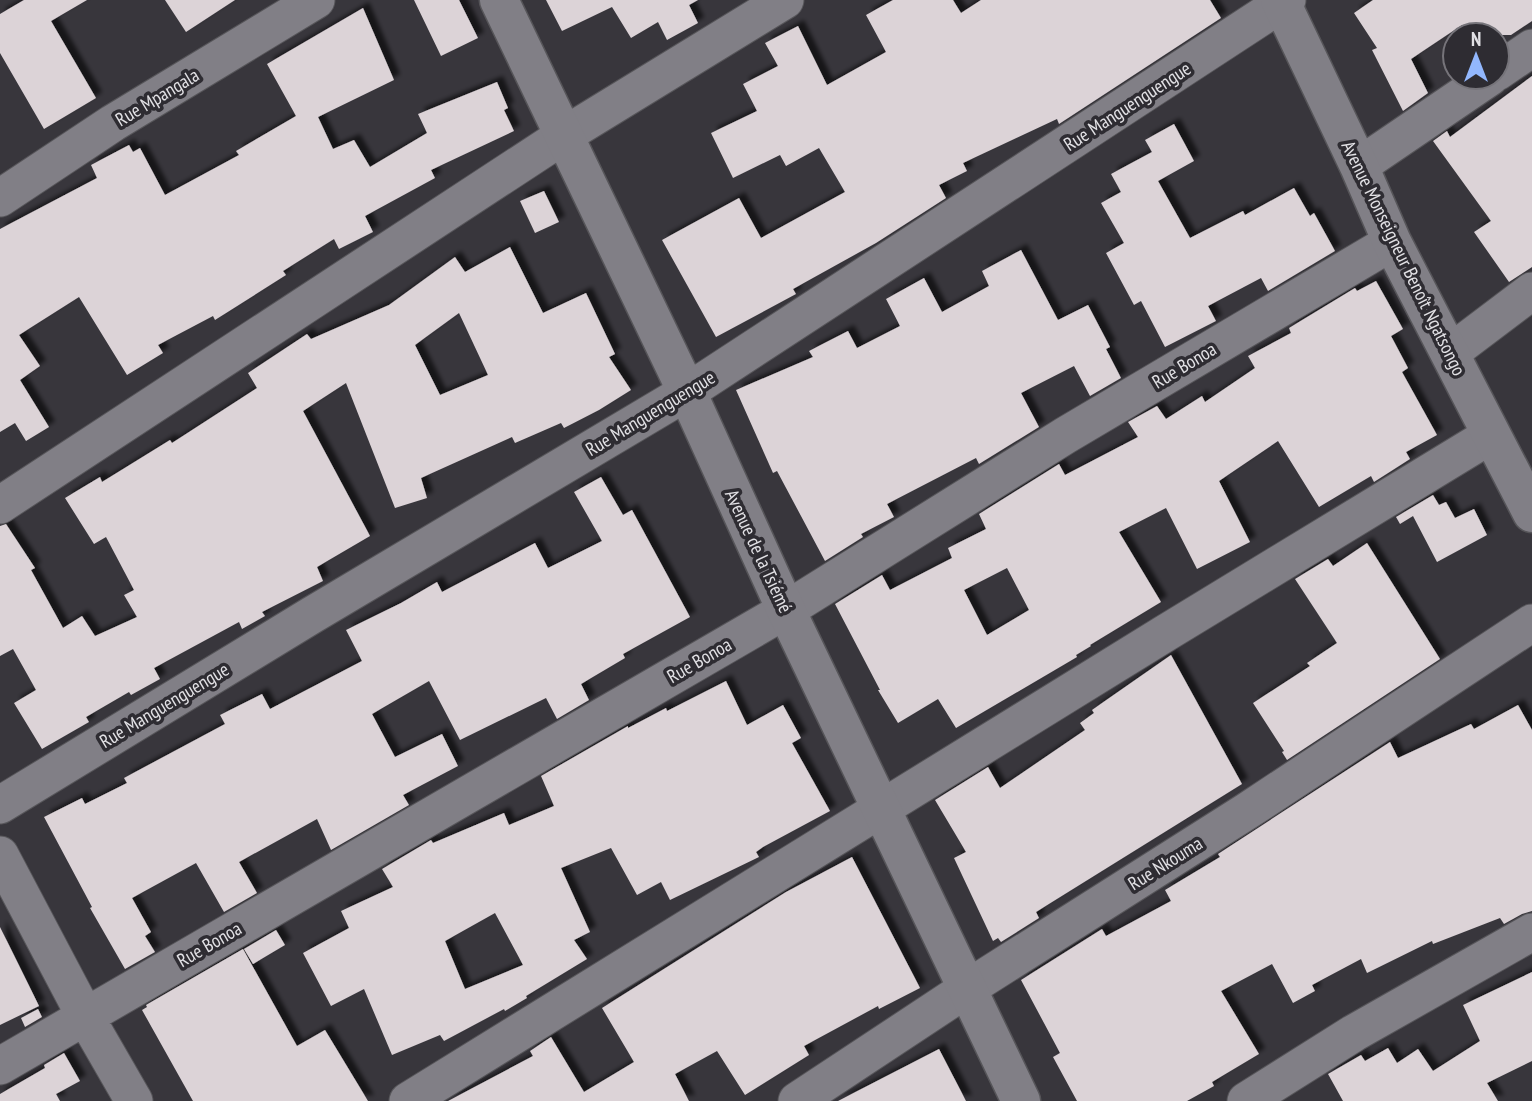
<svg xmlns="http://www.w3.org/2000/svg" width="1532" height="1101" font-family="'PT Sans Narrow',sans-serif">
	<style>
		.building { fill: #dcd3d7; fill-rule: evenodd; filter: url(#shadow) }
		.lines { fill: none; stroke-linecap: round; stroke-linejoin: round }
		.minor-casing { stroke: #565559; stroke-width: 39 }
		.tertiary-casing { stroke: #565559; stroke-width: 41 }
		.secondary-casing { stroke: #565559; stroke-width: 41 }
		.minor { stroke: #817f86; stroke-width: 37 }
		.tertiary { stroke: #817f86; stroke-width: 38 }
		.secondary { stroke: #817f86; stroke-width: 38 }
		.labels { text-anchor: middle; dominant-baseline: central; stroke-width: 7; stroke-linejoin: round; paint-order: stroke }
		.street-label { font-size: 19px; fill: #e2e1e5; stroke: #2e2c32 }
	</style>
	<defs>
		<filter id="shadow"><feDropShadow dx="6" dy="-6" stdDeviation="2" flood-color="#0009"/></filter>
	</defs>
	<rect width="100%" height="100%" fill="#38363c"/>
	<!-- building -->
	<path class="building" d="M24,0H87L51,21L96,98L44,129L0,53V14Z
		M165,0H235L186,32Z
		M414,0H459L478,38L441,56Z
		M546,0H698L689,5L698,23L667,40L658,22L631,38L612,7L562,31Z
		M893,0H953L961,13L981,0H1210L1221,18L1059,124L1057,119L963,163L967,171L939,185L946,198L876,243L793,289L796,294L716,337L662,240L739,198L761,238L845,192L819,148L786,166L780,155L733,178L711,133L757,111L743,84L778,66L765,43L798,26L827,85L886,52L866,15Z
		M1373,0H1532V21L1511,35H1468L1462,25L1411,59L1428,93L1403,111L1372,50L1377,48L1354,13Z
		M363,8L394,80L318,117L333,149L354,140L370,167L427,133L418,114L497,82L508,108L504,110L514,131L431,170L435,178L365,216L373,232L339,249L334,239L283,271L286,275L215,320L213,316L158,345L163,353L127,375L79,297L19,335L40,366L20,380L49,427L26,441L15,423L0,432V229L97,178L91,165L129,145L133,152L140,148L165,195L239,155L236,151L296,116L267,64Z
		M1532,76V267L1509,282L1474,232L1491,221L1433,141L1447,131L1450,137Z
		M1174,124L1194,161L1158,181L1190,238L1243,211L1245,215L1294,188L1310,216L1314,213L1335,251L1268,291L1261,278L1208,306L1216,321L1165,347L1141,301L1134,305L1106,253L1124,243L1101,203L1121,192L1111,174L1152,152L1145,140Z
		M544,191L559,222L535,233L520,201Z
		M510,247L543,313L586,293L615,354L609,357L631,390L599,410L564,428L561,423L515,443L512,437L421,478L427,498L395,508L346,383L303,411L370,536L317,567L323,581L262,612L265,616L242,629L239,622L154,668L160,679L131,695L129,692L86,717L89,722L42,749L14,703L36,690L13,649L0,656V526L6,524L35,568L31,570L63,628L82,616L95,636L137,617L124,595L134,590L106,537L94,544L65,498L100,477L102,482L170,440L172,443L257,388L248,373L307,334L311,339L389,305L455,257L465,272ZM459,313L488,375L440,395L415,345Z
		M1021,250L1058,320L1088,305L1110,347L1106,349L1121,378L1090,396L1074,366L1021,393L1039,427L979,464L976,458L887,504L894,517L861,534L863,537L825,561L777,471L773,473L736,390L813,357L809,351L848,331L857,348L900,326L886,299L924,278L942,312L989,286L982,271Z
		M1376,281L1403,329L1391,336L1408,368L1402,372L1437,435L1406,452L1410,459L1374,482L1371,476L1319,507L1278,441L1219,481L1250,542L1197,569L1166,508L1119,532L1161,602L1090,645L1091,646L1076,655L1077,657L956,728L938,699L898,723L878,690H880L835,604L882,575L890,590L952,558L948,548L986,529L979,514L1059,464L1065,475L1138,437L1128,422L1157,406L1166,419L1202,396L1205,402L1255,368L1248,356L1291,333L1289,328L1355,288L1357,291ZM1007,568L1029,610L987,635L964,590Z
		M601,477L623,515L632,510L690,617L623,654L625,658L581,684L589,700L557,719L546,698L460,740L429,681L372,714L395,757L442,734L458,766L403,795L409,805L331,850L317,819L239,862L257,893L224,912L196,863L132,898L151,932L145,936L155,952L125,969L90,908L92,907L44,817L82,798L85,804L127,783L124,778L225,724L220,715L262,694L270,709L362,661L346,630L401,603L437,582L442,592L535,543L548,568L602,541L574,492Z
		M1433,495L1439,505L1446,502L1455,518L1474,509L1487,535L1437,562L1413,516L1400,524L1396,517Z
		M1367,543L1440,659L1287,760L1282,752L1284,751L1253,703L1310,666L1307,663L1337,643L1295,579L1328,559L1333,566Z
		M1171,655L1242,784L1036,912L1039,918L1001,942L998,938L993,941L954,858L966,852L935,800L988,767L1000,788L1085,730L1080,723L1094,713L1092,710Z
		M726,681L747,725L783,705L801,738L792,743L830,811L763,847L756,852L759,857L670,900L661,882L637,895L611,848L561,868L590,932L574,940L587,959L526,996L527,998L505,1011L504,1009L444,1041L440,1035L392,1055L364,989L331,1006L303,953L349,928L341,911L393,887L382,869L431,840L433,843L504,813L509,825L554,806L541,776L628,726V728L666,708L667,711ZM495,913L523,965L465,989L445,941Z
		M1518,705L1532,730V911L1522,914L1504,924L1500,918L1433,944L1432,941L1367,973L1361,959L1312,985L1315,991L1293,1003L1272,964L1221,991L1259,1054L1212,1082L1214,1086L1187,1101H1077L1053,1057L1060,1053L1021,980L1102,929L1106,936L1171,901L1165,890L1220,857L1218,854L1390,742L1398,758L1471,724L1474,729Z
		M852,857L920,988L879,1009L878,1006L804,1046L809,1055L745,1095L717,1051L675,1074L689,1101H448L533,1056L530,1051L551,1037L584,1092L634,1062L602,1008L786,892Z
		M0,927L39,1006L0,1025Z
		M276,930L285,945L253,964L244,949Z
		M243,949L297,1046L325,1030L368,1101H193L142,1010L147,1007L146,1005Z
		M1532,972V1061L1487,1083L1498,1101H1343L1328,1074L1361,1055L1365,1061L1388,1048L1397,1063L1418,1049L1433,1071L1480,1041L1463,1005Z
		M38,1009L42,1017L25,1027L21,1018Z
		M939,1049L966,1101H838Z
		M64,1053L80,1081L56,1094L60,1101H0V1094L45,1068L44,1065Z"/>
	<g class="lines">
		<defs>
			<path id="minor" d="M1497,72L1532,48
				M1359,166L1490,77
				M0,198L113,123L316,0
				M1450,353L1532,291
				M0,505L563,136L785,0
				M0,805L312,615L687,392L1287,0
				M0,855L85,1016L134,1101
				M0,1066L786,610L1066,435L1392,242
				M408,1101L1164,634L1491,435
				M797,1101L968,988L1247,811L1532,623
				M1246,1101L1354,1033L1532,932"/>
			<path id="tertiary" d="M1280,0L1359,166L1392,242L1532,513"/>
			<path id="secondary" d="M499,0L687,392L786,610L1021,1101"/>
		</defs>
		<!-- minor casing -->
		<use href="#minor" class="minor-casing"/>
		<!-- tertiary casing -->
		<use href="#tertiary" class="tertiary-casing"/>
		<!-- secondary casing -->
		<use href="#secondary" class="secondary-casing"/>
		<!-- minor -->
		<use href="#minor" class="minor"/>
		<!-- tertiary -->
		<use href="#tertiary" class="tertiary"/>
		<!-- secondary -->
		<use href="#secondary" class="secondary"/>
	</g>
	<g class="labels">
		<!-- street labels -->
		<g class="street-label">
			<text transform="translate(157 97) rotate(-31)">Rue Mpangala</text>
			<text transform="translate(1127 106) rotate(-33)">Rue Manguenguengue</text>
			<text transform="translate(1404 258) rotate(64)">Avenue Monseigneur Benoît Ngatsongo</text>
			<text transform="translate(1184 365) rotate(-31)">Rue Bonoa</text>
			<text transform="translate(650 413) rotate(-31)">Rue Manguenguengue</text>
			<text transform="translate(759 551) rotate(65)">Avenue de la Tsiémé</text>
			<text transform="translate(699 660) rotate(-30)">Rue Bonoa</text>
			<text transform="translate(164 705) rotate(-31)">Rue Manguenguengue</text>
			<text transform="translate(1165 863) rotate(-32)">Rue Nkouma</text>
			<text transform="translate(209 944) rotate(-30)">Rue Bonoa</text>
		</g>
	</g>
	<!-- north arrow -->
	<g transform="translate(1476 56)"><circle r="33" fill="#2e2c32" stroke="#76747a" stroke-width="2"/>
	<path d="M0-5L12 26L0 18L-12 26Z" fill="#92b7fd"/>
	<text y="-10" font-size="19" font-weight="bold" text-anchor="middle" fill="#e2e1e5">N</text>
	</g>
</svg>
